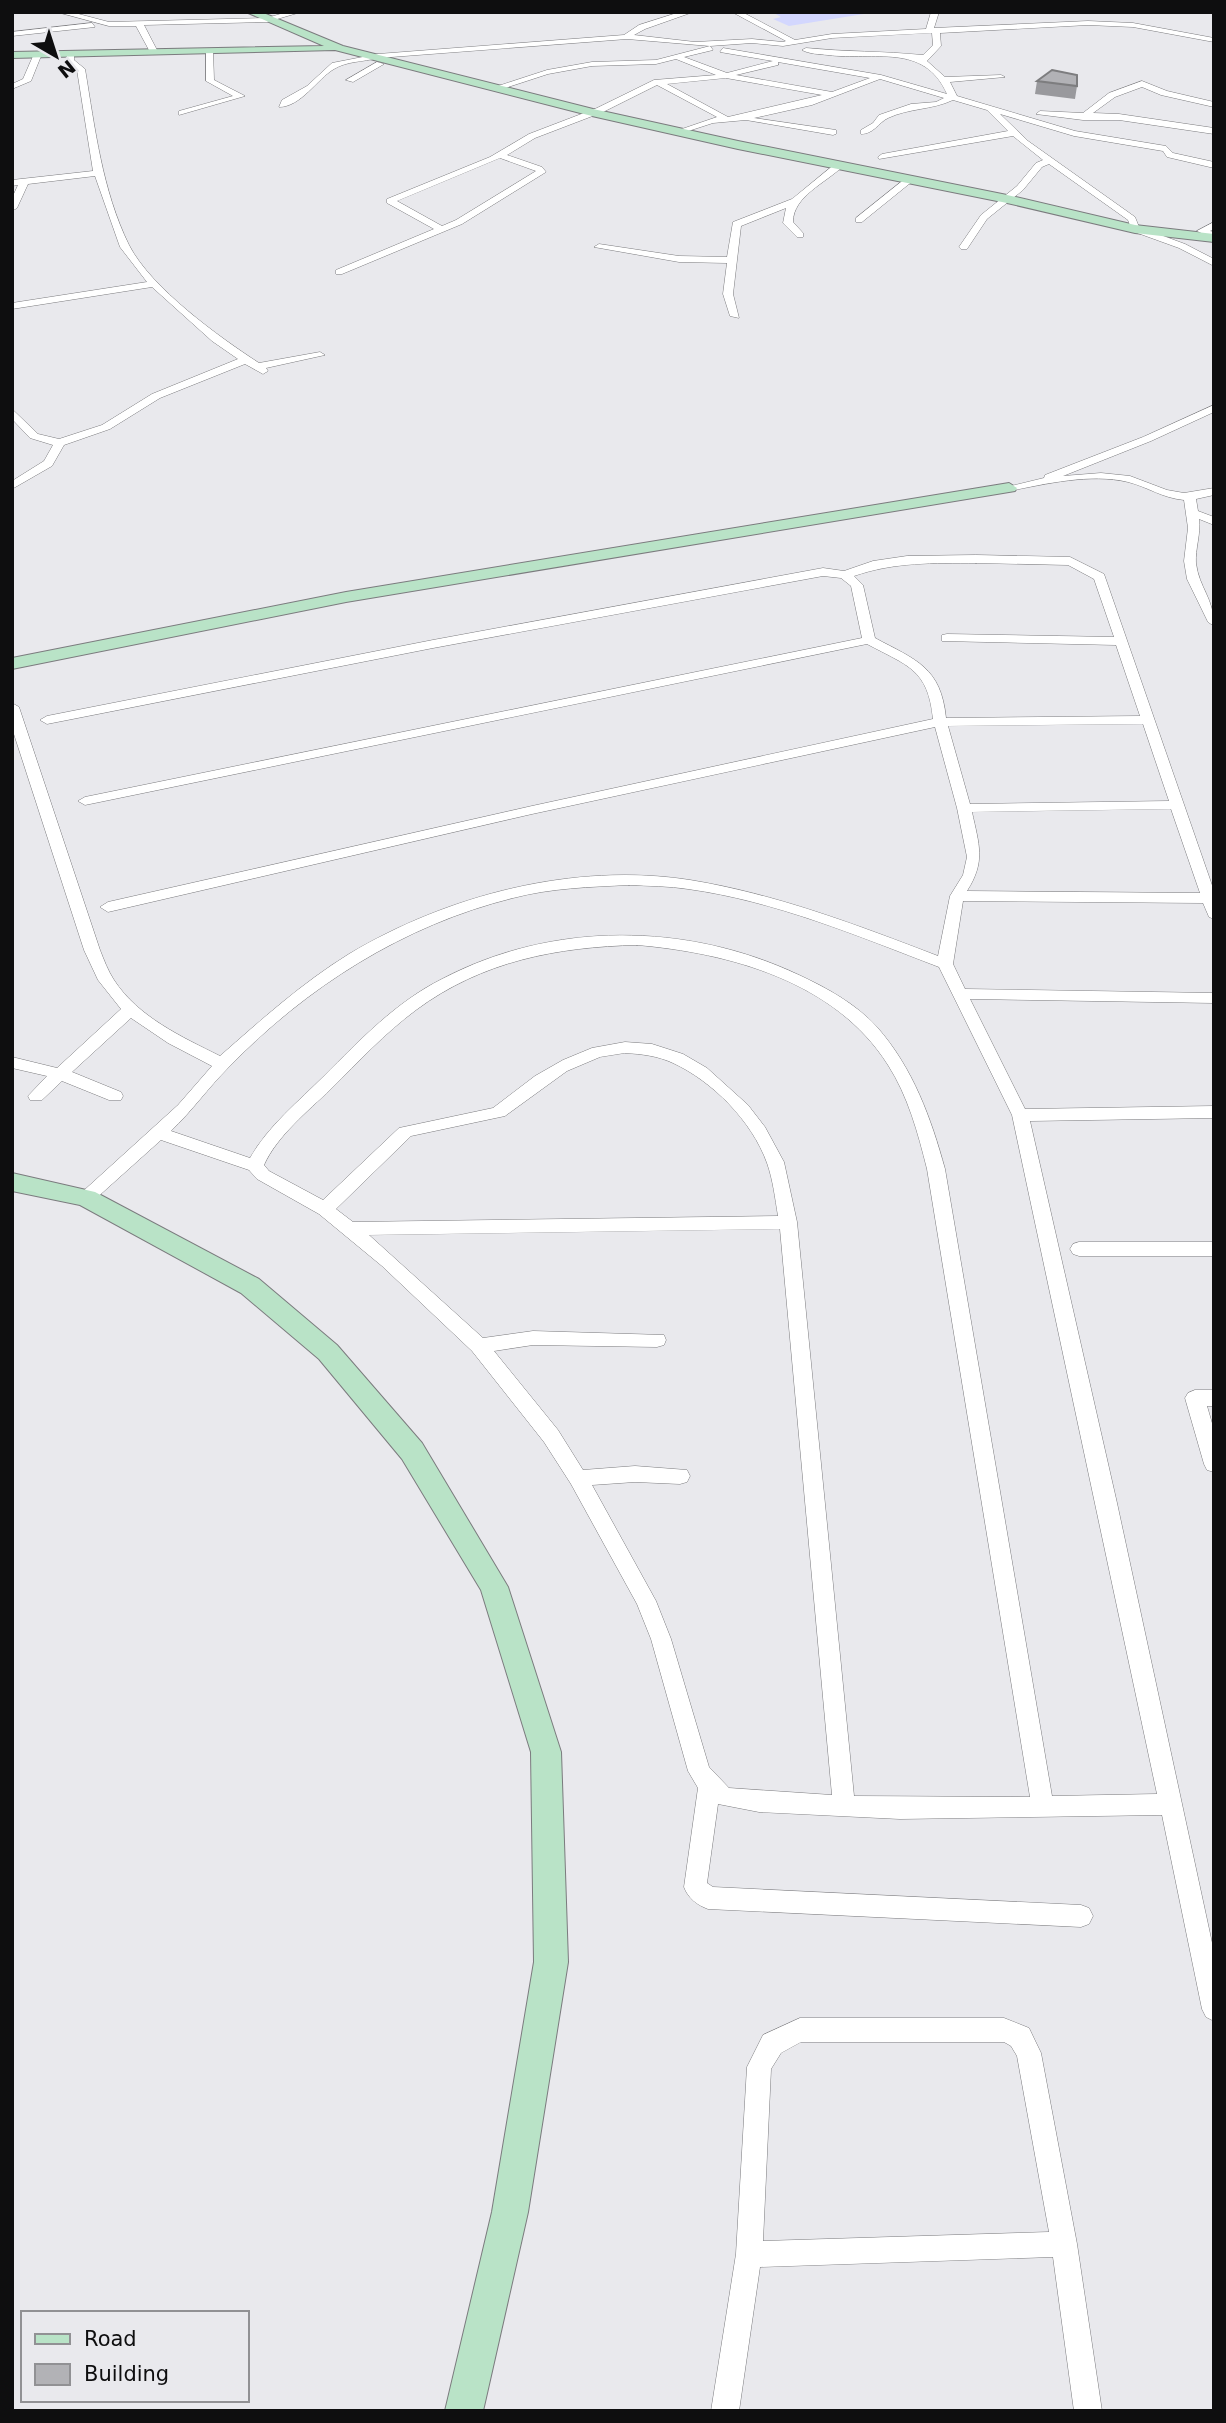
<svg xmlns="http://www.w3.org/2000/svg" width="1226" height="2423" font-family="'DejaVu Sans',sans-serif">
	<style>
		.green { fill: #d3d7fe }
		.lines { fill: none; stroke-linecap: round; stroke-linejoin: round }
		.street-casing { stroke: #7b7b7e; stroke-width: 1 }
		.secondary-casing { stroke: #7b7b7e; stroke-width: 2 }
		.street { fill: #fff; fill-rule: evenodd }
		.secondary { fill: #b9e3c7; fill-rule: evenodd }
		.wall { fill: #99999d }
		.building { fill: #b2b2b6; stroke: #7d7d7f; stroke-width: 2 }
	</style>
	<rect width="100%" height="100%" fill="#e9e9ed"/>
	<!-- green -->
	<path class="green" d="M772,12H870V13L789,26L773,19L781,17Z"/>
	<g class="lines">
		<defs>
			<path id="street" d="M57,12H71L109,22L267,18L287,12H301L267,22L144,25L158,52L154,54L150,52L136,26H109Z
				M680,12H693L645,29L634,35L695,42L752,39L783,42L786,41L732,12H742L795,40L832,34L926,29L931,12H939L934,28L1088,21L1133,23L1214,38V42L1133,27L1088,25L940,33L941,46L927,61L945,77L1001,75L1005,77L950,82L957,96L1075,131L1166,146L1173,153L1214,162V168L1167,157L1163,151L1074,136L1000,114L1028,141L1135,217L1139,227L1185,244L1214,259V266L1179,248L1132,231L1128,220L1049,164L1042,167L1023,190L987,219L967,249H961L959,247L981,215L1017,186L1036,163L1043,160L1013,136L879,159L878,157L882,154L1008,131L987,110L953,100C932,110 909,108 888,118C878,123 874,134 861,134V130L873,123L879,115L911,104L936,102L944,98L880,79L812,105L754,118L836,130V134L833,135L746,120L713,123L679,134V130L717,117L657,85L603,112L535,138L507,155L542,167L546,172L462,224L342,274H336V270L434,229L387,203V199L490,157L529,134L597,108L654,80L716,75L676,59L656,64L592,66L548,74L499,90L495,87L547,70L592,62L656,60L710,46L627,39L378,58C363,62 347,61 334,69C317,79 301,107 279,107L282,100L307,86L332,63L378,54L624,35L639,25ZM932,33L933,45L923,55C884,51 845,52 806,48L802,50C809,54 819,54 828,55C874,61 924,42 947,94L881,75L723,48L720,52L773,61L727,73L684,57L713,50L710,46L752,43L783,46L832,38ZM778,62L870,78L832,92L736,75L778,65ZM726,78L822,95L728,117L667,84ZM500,158L536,171L456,220L442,226L397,201Z
				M92,23L95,27L12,36V32Z
				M206,49L213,51L214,80L245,96L179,115V111L233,96L206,81Z
				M68,52H74V60L85,69C95,128 102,190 129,245C151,288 219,337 259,363L320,352L325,355L266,368L268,371L263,374L245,364L160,398L110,429L64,445L52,466L12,489V481L44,461L53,445L30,438L12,419V409L38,434L59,439L102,425L152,394L238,359L212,341L152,287L12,309V303L147,282L120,247L95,176L28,184L17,208L12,211V198L18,185L12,186V180L93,171L77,70L66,61Z
				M37,54L41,56L31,81L12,89V84L23,79L33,56Z
				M377,62L384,64L353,82L346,80Z
				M1142,81L1167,91L1214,102V107L1161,95L1142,87L1115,97L1093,113L1119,114L1214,128V134L1119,120H1083L1036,114L1040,111L1083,113L1109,93Z
				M835,164L843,166C826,183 793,196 793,222L803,233V237H797L783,223L786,208L741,226L733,294L739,318L730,316L723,294L727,263L679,262L594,247L599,244L679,256L727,257L733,222L792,199Z
				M906,178L914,180L862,222H856V218Z
				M1214,222V229L1210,231L1214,232V239L1197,231Z
				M1214,405V412L1151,441L1063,476L1101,473L1130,476L1167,490L1184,493L1214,488V495L1196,499L1198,511L1214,517V525L1199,519C1201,534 1195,549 1196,563C1199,588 1214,598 1214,626L1208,622L1187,579L1184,561L1188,528L1184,500C1162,498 1148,487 1128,482C1090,473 1046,484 1009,491L1003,488L1044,478L1045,475L1143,437Z
				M976,555L1070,557L1104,574L1214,891V919L1209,917L1203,903L963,901L953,964L965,989L1214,993V1003L970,999L1025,1109L1214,1106V1118L1030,1121L1117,1503L1214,1952V2021L1206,2017L1202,2009L1162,1815L900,1819L759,1812L718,1804L707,1883L713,1887L1081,1905L1089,1908L1093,1916L1089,1924L1081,1927L708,1909C697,1905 688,1898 684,1887L698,1788L688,1771L651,1639L637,1604L571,1484L544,1442L472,1351L382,1266L319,1214L257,1179L249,1170L161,1140L92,1202H80L77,1198L80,1194L178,1105L212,1066L168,1043L131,1018L72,1072L121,1092L123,1096L121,1100H109L62,1081L42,1100H30L28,1096L47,1076L12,1068V1057L57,1068L121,1009L98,980L84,950L12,728V703L19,707L100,950C104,960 108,971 114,980C138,1017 182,1037 220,1056C261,1020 302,983 349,954C448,895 574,862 690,880C776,894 857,925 938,956L950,896L963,875L967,857L957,808L935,727L532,814L108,912L100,907L108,902L532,806L933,719C928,669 908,666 867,644L85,805L78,801L85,797L862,638L851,586L841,578L823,576L433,648L47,724L40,720L47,716L433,640L823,568L844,571L873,561L907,556ZM976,563L1068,565L1094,579L1114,637L947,634L942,635V641L1116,645L1140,716L946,718C941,667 916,660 875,638L863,585L854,576C894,562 934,563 976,563ZM1143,724L1169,801L970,804L948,726ZM1171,809L1200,893L967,891C986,861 979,845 972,812ZM629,885C649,886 669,886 688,889C775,901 858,936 939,967L1012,1115L1157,1794L1052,1796L945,1169C931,1118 913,1068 877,1027C856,1004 827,988 799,975C687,922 552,921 442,979C396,1002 360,1040 324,1076C299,1101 268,1126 250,1158L171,1131C192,1111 208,1088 228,1068C306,987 404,925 513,898C551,888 590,887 629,885ZM637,945C729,953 835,981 888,1065C908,1096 918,1133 927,1169L1030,1797L854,1796L797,1222L784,1162L765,1127L748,1105L707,1068L683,1054L652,1044L625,1042L592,1048L563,1060L535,1076L493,1108L399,1128L323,1200L269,1171L264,1165C277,1136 308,1111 331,1089C358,1062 385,1033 416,1010C482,961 557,947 637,945ZM625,1053C642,1054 658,1056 673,1063C712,1081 752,1121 767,1163C773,1180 775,1198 778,1216L353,1222L336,1209L411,1136L505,1116L567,1071L600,1057ZM780,1229L832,1795L729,1788L709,1767L671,1639L656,1601L592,1485L635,1482L680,1484L687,1482L690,1476L687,1470L635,1466L583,1470L558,1430L494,1351L533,1345L657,1347L664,1345L666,1340L664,1335L533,1331L483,1338L369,1235Z
				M1079,1242H1214V1256H1079L1073,1254L1070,1249L1073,1244Z
				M1195,1390H1214V1406H1207L1214,1430V1472L1207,1470L1204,1464L1185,1398L1188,1393Z
				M800,2018H1004L1029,2028L1041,2053L1077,2244L1102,2411H1074L1053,2257L760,2267L739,2411H711L736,2254L747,2067L763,2035ZM801,2042H1004L1011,2046L1017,2056L1049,2232L763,2241L771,2069L781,2053Z"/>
			<path id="secondary" d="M246,12H261L343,46L593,109L738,141L1007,195L1135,225L1214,234V242L1135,233L1007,203L738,149L592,116L335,50L12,58V52L324,46Z
				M1009,483L1017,488L1015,491L346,602L12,669V658L346,592Z
				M12,1173L95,1192L259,1279L337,1345L422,1443L508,1587L561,1752L568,1962L528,2212L483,2411H445L492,2212L534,1962L531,1752L481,1590L402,1459L319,1359L241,1293L80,1205L12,1191Z"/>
		</defs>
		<!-- street casing -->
		<use href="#street" class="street-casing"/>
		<!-- secondary casing -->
		<use href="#secondary" class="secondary-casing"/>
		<!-- street -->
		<use href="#street" class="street"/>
		<!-- secondary -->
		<use href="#secondary" class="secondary"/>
	</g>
	<!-- wall -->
	<path class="wall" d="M1037,81L1077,86L1075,99L1035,94Z"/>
	<!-- building -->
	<path class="building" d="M1052,70L1077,75V86L1037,81Z"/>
	<!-- border -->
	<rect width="1226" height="2423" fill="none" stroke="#0e0e0f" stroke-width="28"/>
	<!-- legend -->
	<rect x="21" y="2311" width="228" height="91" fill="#e9e9ed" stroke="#919194" stroke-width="2"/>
	<rect x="35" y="2334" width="35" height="10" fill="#b9e3c7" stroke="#919194" stroke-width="2"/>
	<text x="84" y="2346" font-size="21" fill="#0e0e0f">Road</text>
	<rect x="35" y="2364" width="35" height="21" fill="#b2b2b6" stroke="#919194" stroke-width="2"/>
	<text x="84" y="2381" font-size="21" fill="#0e0e0f">Building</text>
	<!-- north arrow -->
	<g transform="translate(56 56) rotate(141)" stroke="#e9e9ed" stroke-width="5" paint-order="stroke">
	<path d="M0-5L12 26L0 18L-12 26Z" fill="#0e0e0f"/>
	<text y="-10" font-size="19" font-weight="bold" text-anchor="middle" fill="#0e0e0f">N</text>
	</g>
</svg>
